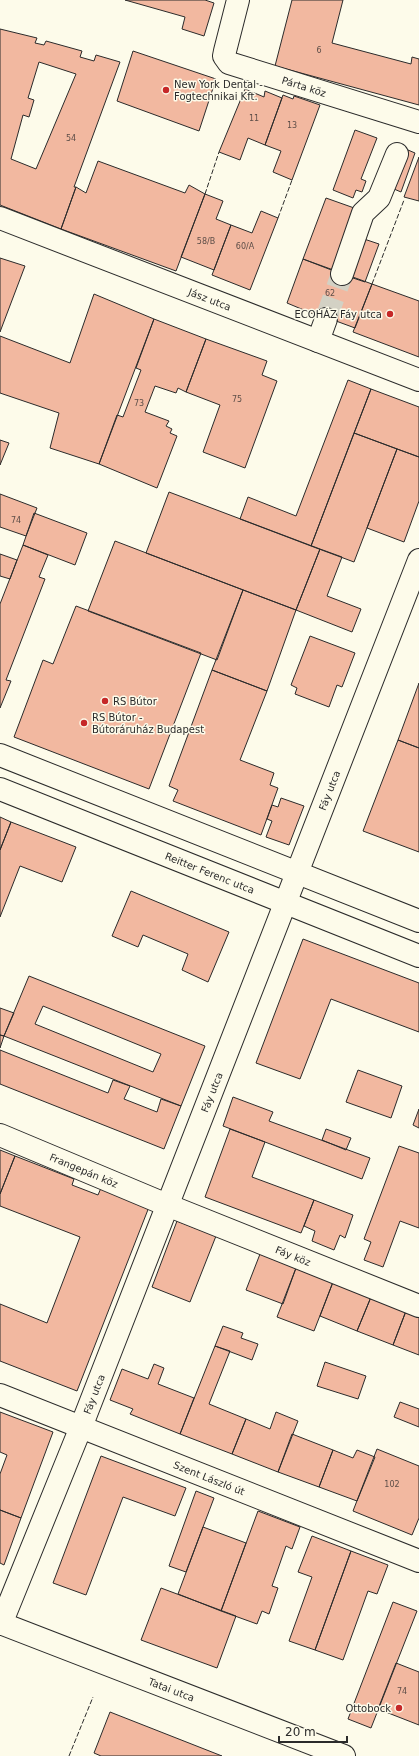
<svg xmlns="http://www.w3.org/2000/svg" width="419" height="1756" font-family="'DejaVu Sans',sans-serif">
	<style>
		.building { fill: #f2b8a0; stroke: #2b2b2b; fill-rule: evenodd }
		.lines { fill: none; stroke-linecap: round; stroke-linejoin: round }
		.minor-tunnel { stroke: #d3d1c4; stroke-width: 22; stroke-dasharray: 22 11; stroke-linecap: butt }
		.minor-casing { stroke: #2b2b2b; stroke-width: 24 }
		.minor { stroke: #fdfbea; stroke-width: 22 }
		.fence { stroke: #2b2b2b; stroke-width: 1; stroke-dasharray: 5 2; stroke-linecap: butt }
		.poi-dot { fill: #c62828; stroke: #fdfbea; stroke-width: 1.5 }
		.labels { text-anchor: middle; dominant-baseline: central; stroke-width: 3; stroke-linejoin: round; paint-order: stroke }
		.number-label { font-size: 8px; fill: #5d4e48 }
		.poi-label { font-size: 10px; fill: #2b2b2b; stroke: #fdfbea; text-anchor: start }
		.street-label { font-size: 10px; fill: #2b2b2b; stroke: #fdfbea }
	</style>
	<rect width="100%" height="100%" fill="#fdfbea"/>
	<!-- building -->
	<path class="building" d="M125,0H205L214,3L204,36L182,29L185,17Z
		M292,0H343L332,43L411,64L412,57L419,59V105L275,66Z
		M0,29L37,38L35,43L44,45L46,41L82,51L80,57L94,61L96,55L120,62L74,187H76L61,229L0,205ZM39,62L76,74L36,169L11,159L23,115L29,117L34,100L28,98Z
		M133,51L216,79L199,131L117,101Z
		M245,89L264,97L265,91L282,98L265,145L248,138L240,160L219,152Z
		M283,95L293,99L294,96L320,105L292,180L273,172L281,151L265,145Z
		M355,130L377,138L361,179L366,181L362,192L356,190L353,198L333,190Z
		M408,150L415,153L401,192L394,189Z
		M419,157V201L404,197Z
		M98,161L185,193L189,185L205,194L176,271L61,229L76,187L86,193Z
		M205,194L223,201L216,219L231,225L214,270L181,257Z
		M326,198L357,209L334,271L303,259Z
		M261,211L278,218L250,290L212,275L231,225L252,233Z
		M361,238L379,244L365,282L347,276Z
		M0,258L25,266L0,332Z
		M303,259L372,284L355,328L336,321L335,323L287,303Z
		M372,284L419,301V357L353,332Z
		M94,294L154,319L99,464L50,448L59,413L0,393V336L70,363Z
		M154,319L206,339L186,392L178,388L176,393L155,386L145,412L169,421L166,426L172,429L170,433L177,436L157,488L99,464L117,415L123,417L141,370L136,368Z
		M206,339L267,361L262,375L277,381L245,468L203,452L220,405L186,392Z
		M348,380L371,389L311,546L240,519L248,497L296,516Z
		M371,389L419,407V457L354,433Z
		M354,433L397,449L354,562L311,546Z
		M0,440L9,443L0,465Z
		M397,449L419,457V501L404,542L367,528Z
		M169,492L320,549L296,610L146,553Z
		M0,494L37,508L26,536L0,527Z
		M34,513L87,533L75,565L23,545Z
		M115,541L243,590L217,660L88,611Z
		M23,545L48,555L39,577L45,579L6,680L11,681L0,708V604Z
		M320,549L342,557L327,596L361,609L352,632L296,610Z
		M0,554L17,560L10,579L0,576Z
		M243,590L296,610L267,691L212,670Z
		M76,606L201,653L149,789L14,737L43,660L53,664Z
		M310,636L355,653L342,687L337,685L329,707L295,694L297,688L291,685Z
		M212,670L267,691L240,760L274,773L270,785L278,788L261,835L173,801L178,790L169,786Z
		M419,683V748L398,740Z
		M398,740L419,748V852L363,831Z
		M281,798L304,806L289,845L266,837L272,821L267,819L272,805L278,807Z
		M0,817L11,822L0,850Z
		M11,822L76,847L62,882L20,866L0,917V850Z
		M131,891L229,932L208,982L182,970L188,954L143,935L138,947L112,936Z
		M303,939L419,983V1032L331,999L300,1079L256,1063Z
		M29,976L205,1046L181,1106L4,1036ZM43,1006L161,1054L153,1072L35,1024Z
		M0,1008L14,1013L4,1036L0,1035Z
		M0,1035L4,1036L0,1048Z
		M0,1050L108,1093L113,1080L130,1086L124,1099L157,1112L161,1099L181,1106L164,1149L0,1084Z
		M358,1070L402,1086L391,1118L346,1102Z
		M233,1097L273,1112L269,1121L370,1158L362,1179L223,1126Z
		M419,1109V1128L413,1125Z
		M230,1129L265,1142L252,1177L314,1200L301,1233L205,1197Z
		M326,1129L351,1138L346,1150L322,1140Z
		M399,1146L419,1153V1228L400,1221L383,1267L364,1260L371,1242L364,1239Z
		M0,1150L15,1156L0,1194Z
		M15,1156L74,1179L72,1185L98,1195L101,1188L149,1207L77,1391L0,1361V1304L47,1323L80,1237L0,1206V1194Z
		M314,1200L353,1215L345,1238L340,1235L334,1250L312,1241L315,1231L304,1226Z
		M177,1221L216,1236L190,1302L152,1287Z
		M260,1254L296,1268L283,1304L246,1290Z
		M296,1268L333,1282L314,1331L277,1317Z
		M333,1282L371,1297L357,1331L320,1316Z
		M371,1297L406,1311L393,1345L357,1331Z
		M406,1311L419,1316V1355L393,1345Z
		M223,1326L243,1333L241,1338L258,1344L252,1360L215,1346Z
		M215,1346L230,1351L209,1404L246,1419L232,1454L180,1434Z
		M325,1362L366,1376L358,1399L317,1386Z
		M154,1364L164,1368L158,1384L194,1398L180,1434L130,1414L133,1409L110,1400L122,1369L148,1379Z
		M400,1402L419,1409V1427L394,1417Z
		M0,1412L53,1432L21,1518L0,1510V1474L7,1455L0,1452Z
		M276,1412L298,1421L278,1472L232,1454L246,1419L270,1429Z
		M292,1434L333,1450L319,1487L278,1472Z
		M377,1449L419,1466V1518L412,1535L353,1511Z
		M333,1450L353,1458L357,1450L375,1457L357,1501L319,1487Z
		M101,1456L186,1488L175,1516L123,1497L86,1595L53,1583Z
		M196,1491L214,1498L186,1572L169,1566Z
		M0,1510L21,1518L4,1565L0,1563Z
		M258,1511L300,1527L292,1549L286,1546L272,1586L278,1588L269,1614L262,1611L257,1624L221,1611Z
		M203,1527L246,1543L221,1611L178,1594Z
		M312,1536L351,1551L315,1650L289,1641L312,1577L298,1572Z
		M351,1551L388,1565L377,1594L368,1591L343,1660L315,1650Z
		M161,1588L236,1616L217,1668L141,1640Z
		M393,1602L417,1611L371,1728L348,1719Z
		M396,1663L419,1672V1725L378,1709Z
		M110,1712L222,1756H101L94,1753Z"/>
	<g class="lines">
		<!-- minor-tunnel -->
		<path class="minor-tunnel" d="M326,319L342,274"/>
		<defs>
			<g id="minor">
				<path id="s1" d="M238,0L225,51L224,56L229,63L419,122"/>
				<path id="s2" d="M0,218L419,380"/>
				<path d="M342,274L363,213L379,198L397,154"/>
				<path d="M318,341L326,319"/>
				<path d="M0,755L419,921"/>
				<path id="s3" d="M0,789L419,956"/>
				<path id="s4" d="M0,1135L167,1205L419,1306"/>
				<path id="s5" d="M0,1395L419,1561"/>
				<path id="s6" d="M0,1623L344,1756"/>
				<path id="s7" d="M1,1624L81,1427L419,560"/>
			</g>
		</defs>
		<!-- minor casing -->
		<use href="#minor" class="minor-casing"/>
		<!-- minor -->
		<use href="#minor" class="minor"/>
		<!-- fence -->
		<path class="fence" d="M205,194L219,152
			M278,218L292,180
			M372,284L404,200
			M69,1756L93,1697"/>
	</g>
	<!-- markers -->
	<g class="poi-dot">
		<circle cx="166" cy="90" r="4"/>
		<circle cx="390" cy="314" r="4"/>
		<circle cx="105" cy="701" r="4"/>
		<circle cx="84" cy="723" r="4"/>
		<circle cx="399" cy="1708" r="4"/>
	</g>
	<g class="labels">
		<!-- number labels -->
		<g class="number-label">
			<text x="319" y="50">6</text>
			<text x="254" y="118">11</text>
			<text x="292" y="125">13</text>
			<text x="71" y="138">54</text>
			<text x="206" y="241">58/B</text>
			<text x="245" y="246">60/A</text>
			<text x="330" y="293">62</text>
			<text x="237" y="399">75</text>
			<text x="139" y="403">73</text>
			<text x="16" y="520">74</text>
			<text x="392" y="1484">102</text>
			<text x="402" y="1691">74</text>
		</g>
		<!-- poi labels -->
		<g class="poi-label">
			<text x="174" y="84">New York Dental -<tspan x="174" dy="12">Fogtechnikai Kft.</tspan></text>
			<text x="382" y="314" text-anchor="end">ECOHÁZ Fáy utca</text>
			<text x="113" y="701">RS Bútor</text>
			<text x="92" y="717">RS Bútor -<tspan x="92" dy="12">Bútoráruház Budapest</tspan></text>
			<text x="391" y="1708" text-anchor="end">Ottobock</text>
		</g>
		<!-- street labels -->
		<g class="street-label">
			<text stroke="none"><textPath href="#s1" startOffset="145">Párta köz</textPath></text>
			<text stroke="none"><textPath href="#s2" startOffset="225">Jász utca</textPath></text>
			<text stroke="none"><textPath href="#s7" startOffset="896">Fáy utca</textPath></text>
			<text stroke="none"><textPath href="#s3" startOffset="226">Reitter Ferenc utca</textPath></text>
			<text stroke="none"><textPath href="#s7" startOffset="572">Fáy utca</textPath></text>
			<text stroke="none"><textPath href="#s4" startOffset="91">Frangepán köz</textPath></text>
			<text stroke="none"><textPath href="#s4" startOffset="317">Fáy köz</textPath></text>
			<text stroke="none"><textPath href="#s7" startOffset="248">Fáy utca</textPath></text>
			<text stroke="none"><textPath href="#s5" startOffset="225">Szent László út</textPath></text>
			<text stroke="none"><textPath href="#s6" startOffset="184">Tatai utca</textPath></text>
		</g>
	</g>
	<!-- scale -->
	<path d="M279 1736v6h68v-6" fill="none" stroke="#2b2b2b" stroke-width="2"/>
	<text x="285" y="1736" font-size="12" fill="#2b2b2b" stroke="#fdfbea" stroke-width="3" paint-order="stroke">20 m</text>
</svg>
